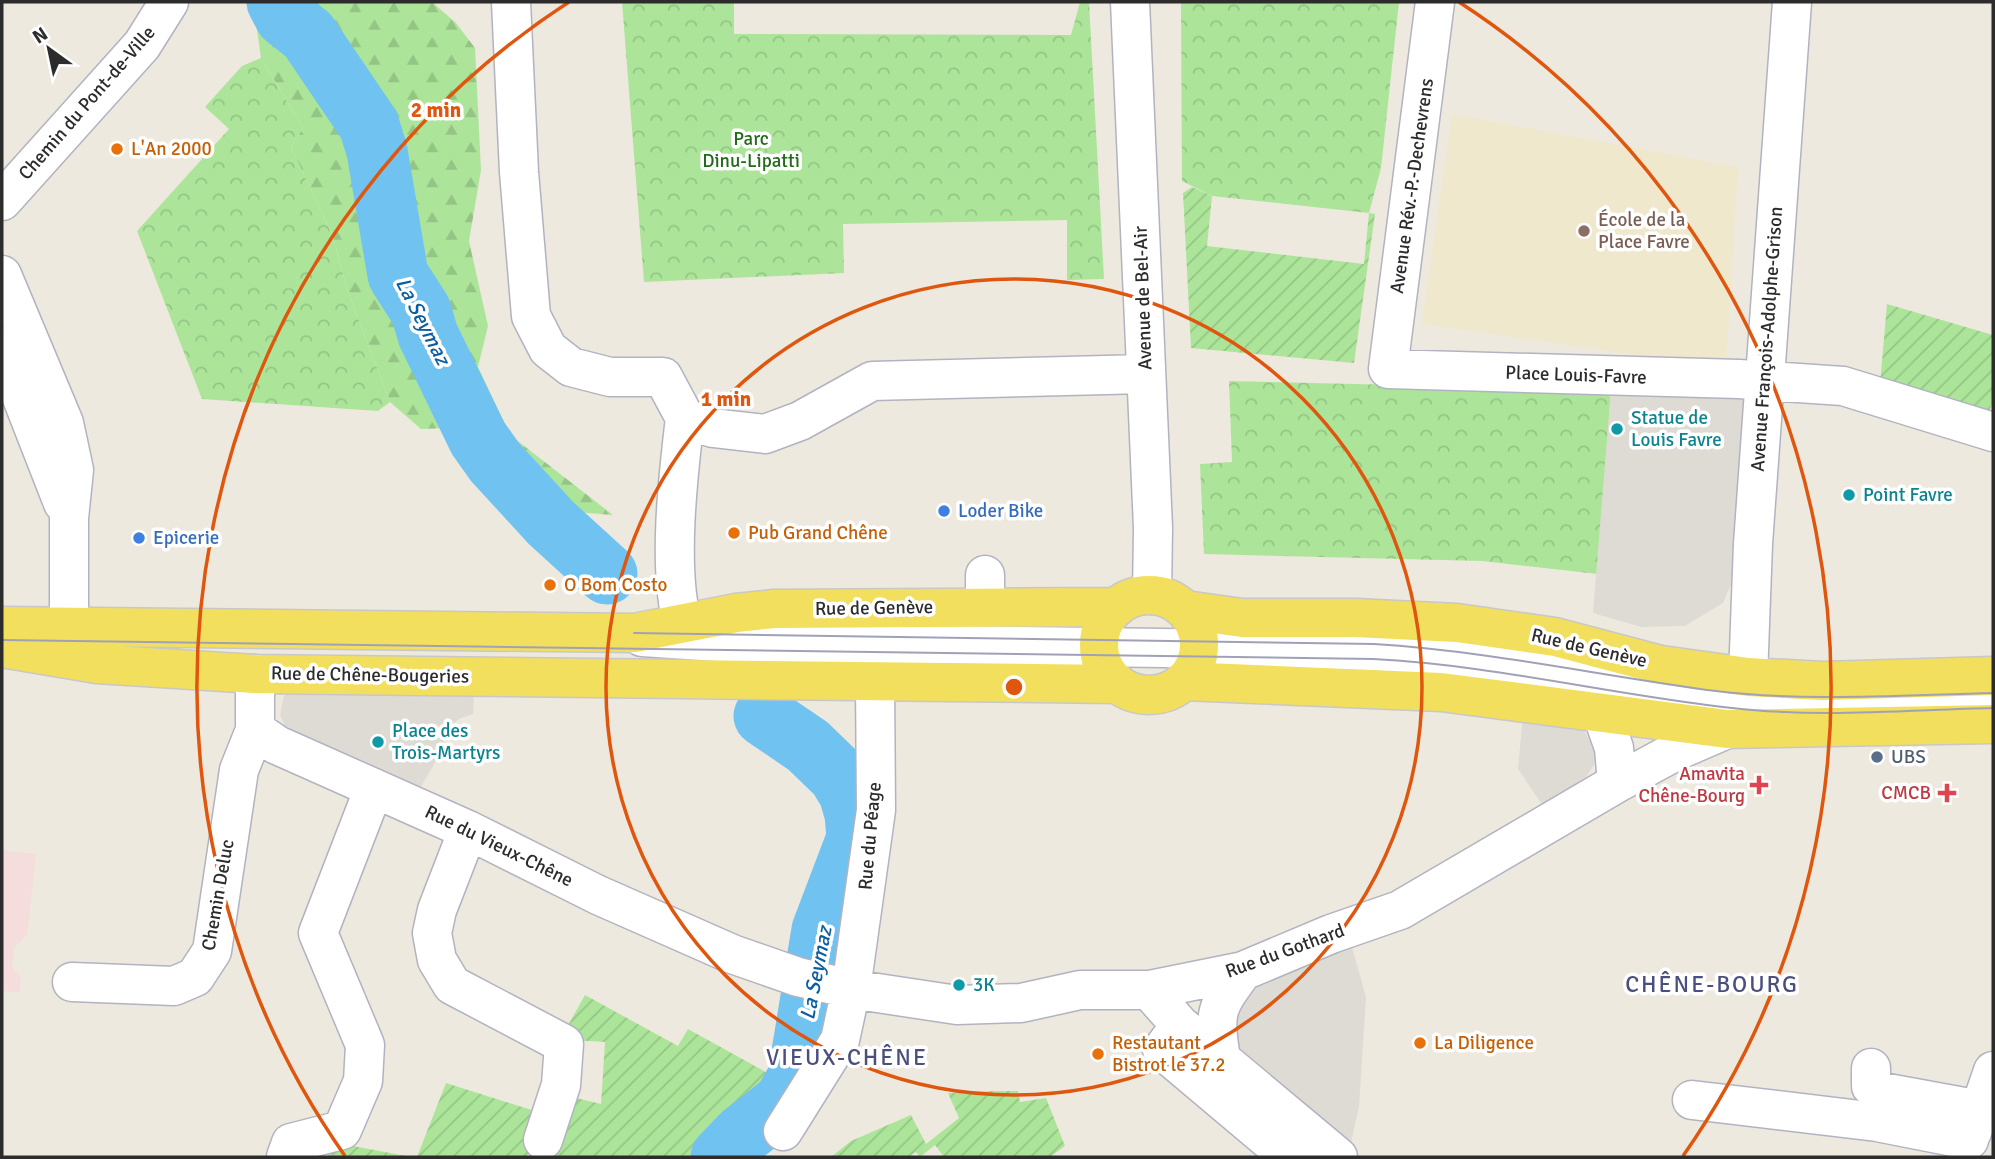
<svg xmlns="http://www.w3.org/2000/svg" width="1995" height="1159" font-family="Signika,sans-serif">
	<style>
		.education { fill: #efe8cd }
		.medical { fill: #f4dddc }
		.forest { fill: url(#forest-firs) }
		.park { fill: url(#park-crowns) }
		.garden { fill: url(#garden-furrows) }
		.plaza { fill: #dedbd5 }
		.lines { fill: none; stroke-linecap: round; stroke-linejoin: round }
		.river { stroke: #70c2f1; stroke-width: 61 }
		.minor-casing { stroke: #b2b3c0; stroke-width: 41 }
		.major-casing { stroke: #c8c8c8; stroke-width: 41 }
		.minor { stroke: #fff; stroke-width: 38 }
		.major { stroke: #f3df5e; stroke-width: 38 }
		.tram { stroke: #a0a1b6; stroke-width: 2 }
		.ring { fill: none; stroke: #df570e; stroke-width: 3.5 }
		.food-dot { fill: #e8710a; stroke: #fff; stroke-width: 2.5 }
		.education-dot { fill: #8d6e63; stroke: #fff; stroke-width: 2.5 }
		.culture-dot { fill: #0f9aa8; stroke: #fff; stroke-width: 2.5 }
		.shop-dot { fill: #3f7fe0; stroke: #fff; stroke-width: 2.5 }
		.service-dot { fill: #5c6f8a; stroke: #fff; stroke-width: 2.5 }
		.health-dot { fill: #e0444e; stroke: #fff; stroke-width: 2.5 }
		.labels { text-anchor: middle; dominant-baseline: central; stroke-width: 7; stroke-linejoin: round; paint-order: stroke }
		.street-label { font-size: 19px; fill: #2c2c2c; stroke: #fff }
		.park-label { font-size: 19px; fill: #226b19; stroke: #fff }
		.food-label { font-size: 19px; fill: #c56008; stroke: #fff; text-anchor: start }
		.education-label { font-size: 19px; fill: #785e54; stroke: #fff; text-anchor: start }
		.culture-label { font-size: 19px; fill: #0d838f; stroke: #fff; text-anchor: start }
		.shop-label { font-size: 19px; fill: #366cbe; stroke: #fff; text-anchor: start }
		.service-label { font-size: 19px; fill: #4e5e75; stroke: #fff; text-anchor: start }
		.health-label { font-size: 19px; fill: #be3a42; stroke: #fff; text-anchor: end }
		.water-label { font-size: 21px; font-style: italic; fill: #0b5ea0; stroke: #fff }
		.quarter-label { font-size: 23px; letter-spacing: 2px; fill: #4b4f7e; stroke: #fff }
		.centre { fill: #df570e; stroke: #fff; stroke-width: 3.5 }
		.ring-label { font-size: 21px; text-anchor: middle; font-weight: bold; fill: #df570e; stroke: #fff; stroke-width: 7; stroke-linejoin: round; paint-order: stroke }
	</style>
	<defs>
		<pattern id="forest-firs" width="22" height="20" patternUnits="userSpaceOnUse" patternTransform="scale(1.75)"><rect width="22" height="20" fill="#ace59a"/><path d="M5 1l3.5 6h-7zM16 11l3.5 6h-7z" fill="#94c585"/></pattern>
		<pattern id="park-crowns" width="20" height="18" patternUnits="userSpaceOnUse" patternTransform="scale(1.75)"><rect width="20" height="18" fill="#ace59a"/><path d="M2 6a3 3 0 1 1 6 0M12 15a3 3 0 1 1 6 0" fill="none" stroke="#94c585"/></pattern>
		<pattern id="garden-furrows" width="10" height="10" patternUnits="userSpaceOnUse" patternTransform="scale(1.75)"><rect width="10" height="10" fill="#ace59a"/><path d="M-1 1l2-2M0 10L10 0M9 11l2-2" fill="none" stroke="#94c585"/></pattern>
	</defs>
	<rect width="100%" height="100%" fill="#eee9de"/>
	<!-- education -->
	<path class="education" d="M1452,114L1738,167L1726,368L1422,324Z"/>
	<!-- medical -->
	<path class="medical" d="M2,850L36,854L27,935L14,948L12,966L21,978L19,993L2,991Z"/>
	<!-- forest -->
	<path class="forest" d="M253,2H432L456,23L475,48L481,170L469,241L488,326L478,367L510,435L613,515L564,511L476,427L421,429L390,402L347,289L333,237L291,147L303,128L261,58Z"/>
	<!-- park -->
	<path class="park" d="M622,2H734V34L1071,35L1080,2H1089L1104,279L1067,280V220L843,224L844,273L644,282Z
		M1181,2H1399L1381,168L1369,213L1212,196L1182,181Z
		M261,58L303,128L291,147L333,237L347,289L390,402L378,411L202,399L137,231L229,129L205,107L242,66Z
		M1229,381L1611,390L1598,574L1482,561L1204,554L1200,464L1232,462Z"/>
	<!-- garden -->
	<path class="garden" d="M1192,187L1212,196L1207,246L1364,264L1369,213L1375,214L1354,363L1191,348L1183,193Z
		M1887,304L1993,335V399L1988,416L1880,384Z
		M585,995L678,1046L688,1029L771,1075C756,1109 724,1131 699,1157H545L568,1096L601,1104L605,1042L572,1040L562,1036Z
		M446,1083L544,1114L527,1157H417Z
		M994,1091H1018L1020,1102L1046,1098L1065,1146L1050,1157H944L935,1145L920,1157L916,1152L908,1157H831L851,1141L911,1115L926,1144L959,1118L948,1093Z
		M332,1142L411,1157H327Z"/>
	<!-- plaza -->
	<path class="plaza" d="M1746,380L1732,582L1723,603L1685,626L1641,627L1593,613L1611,390Z
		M291,689L474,697L473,714L459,719L447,729L441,752L418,792L294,733L285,726L280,715L284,696Z
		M1523,715L1582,727L1596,752L1594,765L1586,777L1543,806L1518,769Z
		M1352,947L1366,997L1359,1107L1349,1151L1234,1050L1229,1006L1251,984Z"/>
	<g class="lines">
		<!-- river -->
		<path class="river" d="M277,2L285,17L308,35L369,125L377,151L398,275L421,311L428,335L478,438L495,462L551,523L607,574
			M721,1157L742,1135L784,1102L798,1077L822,930L857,838L855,814L849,793L838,775L808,746L764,716"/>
		<defs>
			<path id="minor" d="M511,2L519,172L531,316L548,349L571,367L610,377H663L685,418
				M1130,2L1153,528L1152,595
				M1435,2L1388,369L1739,379L1843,386L1993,432
				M2,201L142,45L169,2
				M2,275L64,423L74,470L69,518V627
				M2,347L63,503
				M985,575V606
				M683,625C667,571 678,476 685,418L713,428L765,434L800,421L872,381L1146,374
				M642,637L719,642L1373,651C1491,659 1605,684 1722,699C1811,711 1904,703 1993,701
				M255,674V730L277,745L468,830L598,895L732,954L798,977L851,989L957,1005L1021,1003L1080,990H1149L1243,971L1331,934L1400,910L1617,783L1674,752L1727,729L1748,677L1753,544L1792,2
				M1602,714L1614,748L1617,783
				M468,830L437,910L432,933L437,960L452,985L564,1044L561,1085L543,1140
				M72,982L174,986L195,977L212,951L239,770L255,730
				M1149,990L1180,1025L1338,1157
				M1180,1025L1162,1050L1289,1157
				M1221,1058C1213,1013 1216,1007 1243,971
				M1871,1068V1086L1882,1092L1980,1110
				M1692,1100L1877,1122L1969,1140
				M783,1131L840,1040L851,989L876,810L875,681
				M1972,1132L1993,1071
				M286,1157L291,1143L342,1130L363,1081L365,1045L318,933L374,788"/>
			<path id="major" d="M1099 645a50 50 0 1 1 100 0a50 50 0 1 1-100 0Z
				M1185,610L1242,618H1355L1457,623L1555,637L1661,665L1748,677L1823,681L1993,676
				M2,626L634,633L736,613L774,609L1115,607
				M2,648L97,664L255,674L1117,684
				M1183,681L1441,692L1727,729L1993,724"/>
		</defs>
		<!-- minor casing -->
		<use href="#minor" class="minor-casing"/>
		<!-- major casing -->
		<use href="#major" class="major-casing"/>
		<!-- minor -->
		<use href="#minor" class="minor"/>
		<!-- major -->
		<use href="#major" class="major"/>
		<!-- tram -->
		<path class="tram" d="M634,633L1374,644C1489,651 1602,676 1716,691C1808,702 1901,695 1993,693
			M2,640L1373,659C1494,665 1612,695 1732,708C1818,718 1907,710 1993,708"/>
	</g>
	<!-- distance rings -->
	<g class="ring">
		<circle cx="1014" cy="687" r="408"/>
		<path d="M345 1156A817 817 0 0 1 569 2M1459 2A817 817 0 0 1 1683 1156"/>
	</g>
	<!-- markers -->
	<g class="food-dot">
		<circle cx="117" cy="149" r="7"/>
		<circle cx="734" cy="533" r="7"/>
		<circle cx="550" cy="585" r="7"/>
		<circle cx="1420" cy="1043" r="7"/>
		<circle cx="1098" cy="1054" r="7"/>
	</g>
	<circle class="education-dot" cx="1584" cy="231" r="7"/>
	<g class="culture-dot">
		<circle cx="1617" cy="429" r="7"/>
		<circle cx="1849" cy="495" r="7"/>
		<circle cx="378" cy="742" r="7"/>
		<circle cx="959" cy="985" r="7"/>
	</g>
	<g class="shop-dot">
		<circle cx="944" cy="511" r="7"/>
		<circle cx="139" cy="538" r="7"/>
	</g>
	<circle class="service-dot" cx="1877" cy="757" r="7"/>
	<g class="health-dot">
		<path d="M1755.5 774.5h7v7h7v7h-7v7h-7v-7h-7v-7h7z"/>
		<path d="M1943.5 782.5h7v7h7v7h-7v7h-7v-7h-7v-7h7z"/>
	</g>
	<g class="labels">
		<!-- street labels -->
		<g class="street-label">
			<text transform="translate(87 103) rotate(-49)">Chemin du Pont-de-Ville</text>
			<text transform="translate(1412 186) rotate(-82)">Avenue Rév.-P.-Dechevrens</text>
			<text transform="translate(1143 298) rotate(-92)">Avenue de Bel-Air</text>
			<text transform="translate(1767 339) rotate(-86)">Avenue François-Adolphe-Grison</text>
			<text transform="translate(1576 375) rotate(2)">Place Louis-Favre</text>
			<text transform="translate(874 608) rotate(-1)">Rue de Genève</text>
			<text transform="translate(1589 648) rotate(13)">Rue de Genève</text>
			<text transform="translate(370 675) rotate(1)">Rue de Chêne-Bougeries</text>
			<text transform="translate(870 836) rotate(-85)">Rue du Péage</text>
			<text transform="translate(499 846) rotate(26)">Rue du Vieux-Chêne</text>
			<text transform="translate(218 895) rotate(-80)">Chemin Deluc</text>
			<text transform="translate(1285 951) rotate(-20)">Rue du Gothard</text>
		</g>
		<!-- park labels -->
		<g class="park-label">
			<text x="751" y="139">Parc<tspan x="751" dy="22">Dinu-Lipatti</tspan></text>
		</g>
		<!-- food labels -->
		<g class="food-label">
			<text x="131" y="149">L'An 2000</text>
			<text x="748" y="533">Pub Grand Chêne</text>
			<text x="564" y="585">O Bom Costo</text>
			<text x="1112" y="1043">Restautant<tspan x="1112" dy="22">Bistrot le 37.2</tspan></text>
			<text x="1434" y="1043">La Diligence</text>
		</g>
		<!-- education labels -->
		<g class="education-label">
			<text x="1598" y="220">École de la<tspan x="1598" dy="22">Place Favre</tspan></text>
		</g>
		<!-- culture labels -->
		<g class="culture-label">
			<text x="1631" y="418">Statue de<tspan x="1631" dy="22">Louis Favre</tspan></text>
			<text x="1863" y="495">Point Favre</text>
			<text x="392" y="731">Place des<tspan x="392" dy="22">Trois-Martyrs</tspan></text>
			<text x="973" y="985">3K</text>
		</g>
		<!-- shop labels -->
		<g class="shop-label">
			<text x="958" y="511">Loder Bike</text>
			<text x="153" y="538">Epicerie</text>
		</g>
		<!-- service labels -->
		<g class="service-label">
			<text x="1891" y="757">UBS</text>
		</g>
		<!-- health labels -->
		<g class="health-label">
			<text x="1745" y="774">Amavita<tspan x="1745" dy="22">Chêne-Bourg</tspan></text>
			<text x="1931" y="793">CMCB</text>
		</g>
		<!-- water labels -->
		<g class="water-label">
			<text transform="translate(423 321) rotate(63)">La Seymaz</text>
			<text transform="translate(816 973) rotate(-79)">La Seymaz</text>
		</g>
		<!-- quarter labels -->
		<g class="quarter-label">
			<text x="1712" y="984">CHÊNE-BOURG</text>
			<text x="847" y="1057">VIEUX-CHÊNE</text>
		</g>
	</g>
	<circle cx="1014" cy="687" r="10" class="centre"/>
	<g class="ring-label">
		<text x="436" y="117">2 min</text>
		<text x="726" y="406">1 min</text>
	</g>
	<!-- border -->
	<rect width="1995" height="1159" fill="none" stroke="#2c2c2c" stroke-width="7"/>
	<!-- north arrow -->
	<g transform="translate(49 49) rotate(327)" stroke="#ffffff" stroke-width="5" paint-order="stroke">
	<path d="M0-5L12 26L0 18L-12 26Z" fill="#2c2c2c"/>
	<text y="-10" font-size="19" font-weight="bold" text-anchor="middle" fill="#2c2c2c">N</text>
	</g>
</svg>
